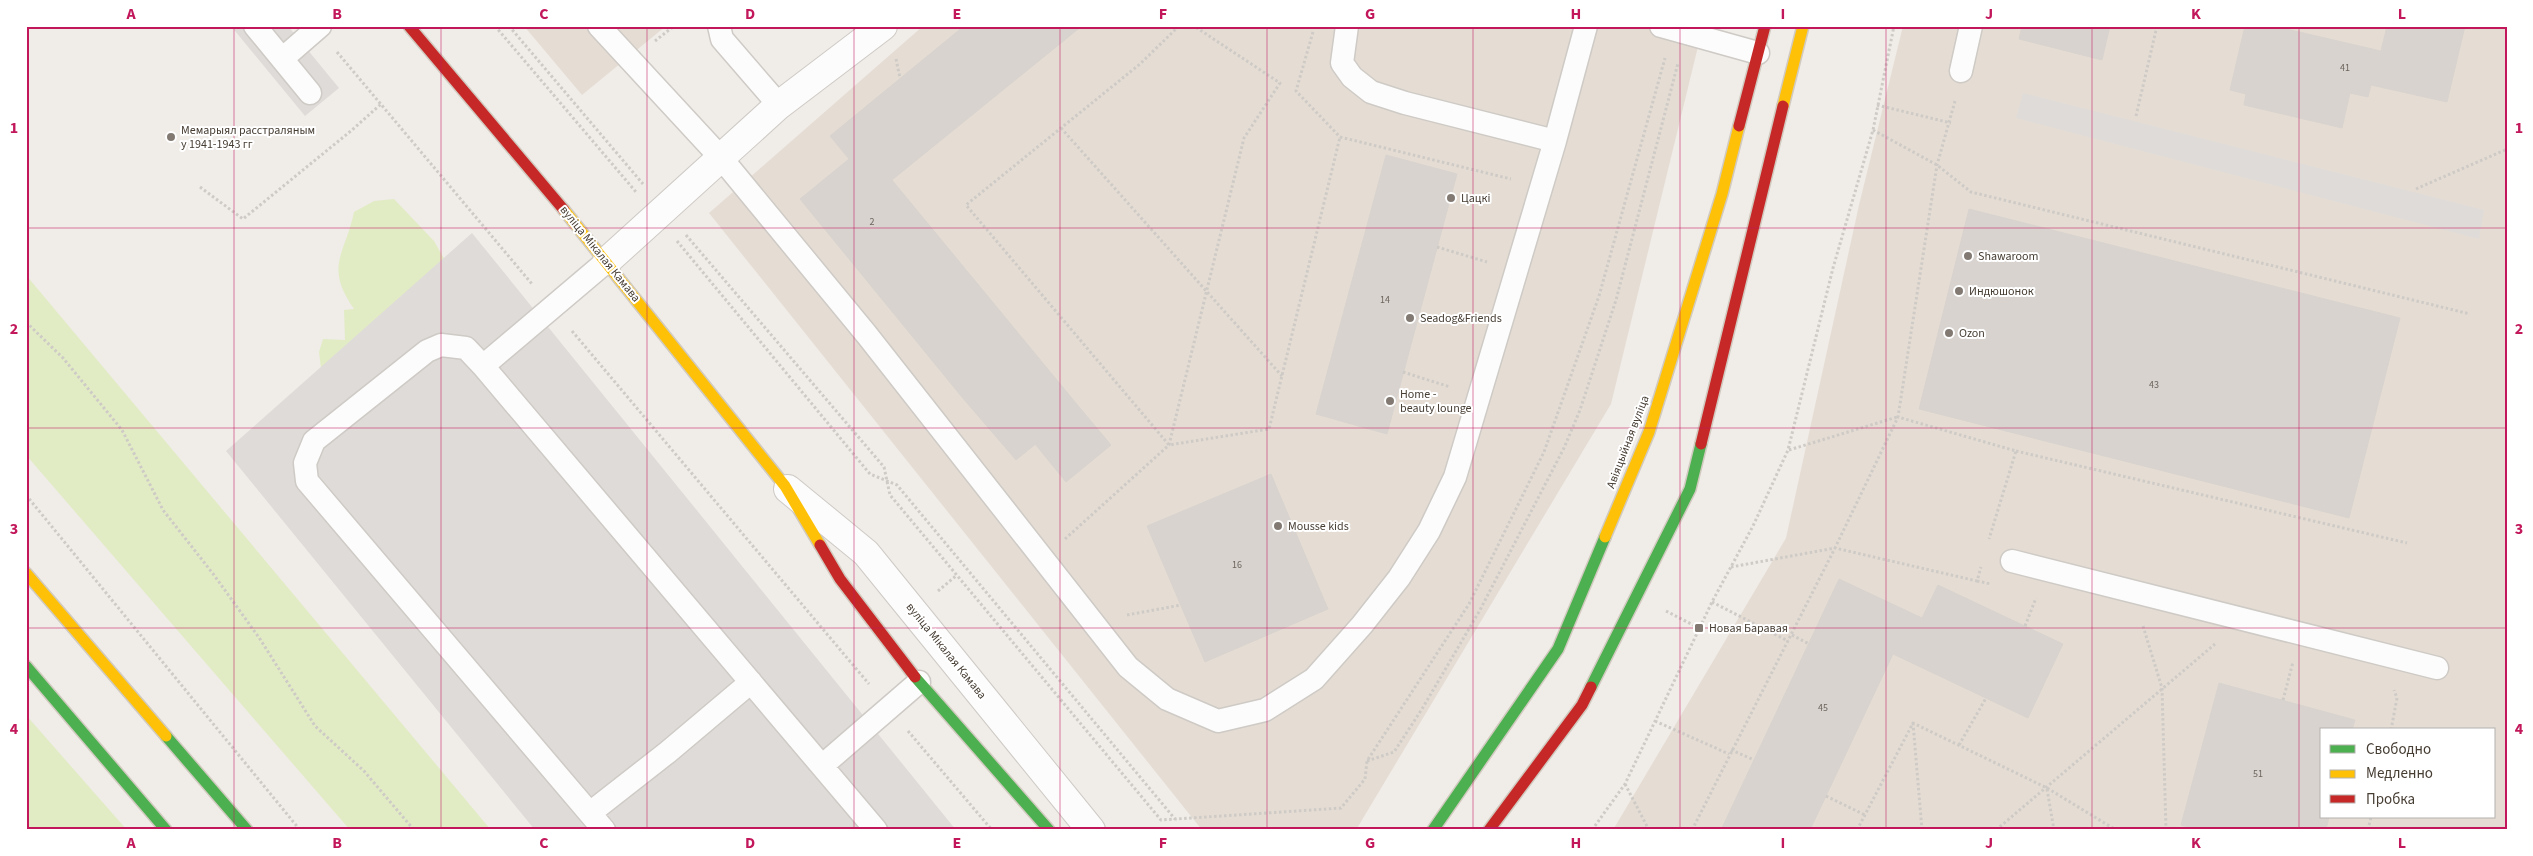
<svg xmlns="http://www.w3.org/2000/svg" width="2533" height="856" font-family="'Source Sans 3',sans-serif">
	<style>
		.residential { fill: #e5ddd4; fill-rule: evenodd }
		.green { fill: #e1ecc5 }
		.parking { fill: #dfdbd8 }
		.building { fill: #d8d3cf; stroke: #d8d3ce }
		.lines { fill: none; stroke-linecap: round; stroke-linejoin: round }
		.lane-casing { stroke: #cecac5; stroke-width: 25 }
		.street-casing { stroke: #cecac5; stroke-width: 30 }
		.fast-casing { stroke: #d1cabf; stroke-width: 14 }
		.slow-casing { stroke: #d1cabf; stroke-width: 14 }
		.jam-casing { stroke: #d1cabf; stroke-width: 14 }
		.path { stroke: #cecac6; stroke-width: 3; stroke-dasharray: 2.5 2.5; stroke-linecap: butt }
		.lane { stroke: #fdfcfc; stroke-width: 22 }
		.street { stroke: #fdfcfc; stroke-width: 28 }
		.fast { stroke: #4caf50; stroke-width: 11 }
		.slow { stroke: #ffc107; stroke-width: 11 }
		.jam { stroke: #c62828; stroke-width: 11 }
		.grid { fill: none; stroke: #c2185b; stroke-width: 1; stroke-opacity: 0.55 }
		.poi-dot { fill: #827a72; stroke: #fff; stroke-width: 2 }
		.labels { text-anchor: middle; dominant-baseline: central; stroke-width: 4; stroke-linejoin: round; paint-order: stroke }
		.number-label { font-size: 10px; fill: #6c645c }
		.poi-label { font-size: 12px; fill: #463d33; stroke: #fff; text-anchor: start }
		.street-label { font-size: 12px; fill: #463d33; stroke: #fff }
		.neatline { fill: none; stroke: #c2185b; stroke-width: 2 }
		.grid-label { font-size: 16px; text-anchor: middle; font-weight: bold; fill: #c2185b }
	</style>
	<rect width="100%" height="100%" fill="#f0ece8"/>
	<!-- residential -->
	<path class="residential" d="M524,26H666L582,95Z
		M923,26H1703L1611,404L1356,830H1202L709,213Z
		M1903,26H2507V830H1613L1786,538L1859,205ZM2322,730H2494V817H2322Z"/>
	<!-- green -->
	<path class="green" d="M394,199L434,241L455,278L321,368L319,352L323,339L345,340L344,310L354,309C324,266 345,255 354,212L374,201Z
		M26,275L491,830H350L26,455Z
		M26,715L127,830H26Z"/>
	<!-- parking -->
	<path class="parking" d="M231,26H288L339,88L305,116Z
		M2023,93L2484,210L2479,239L2016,118Z
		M472,233L956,830H535L226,451Z"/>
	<!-- building -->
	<path class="building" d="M964,26H1082L892,180L1080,408L1016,460L961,396L800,199L849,159L830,136Z
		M2022,26H2110L2102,60L2019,39Z
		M2245,26H2282V28L2381,51L2387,26H2465L2447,102L2371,85L2368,97L2350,93L2342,128L2244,105L2246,94L2230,90Z
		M1386,155L1457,174L1387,434L1316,414Z
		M1969,209L2400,318L2349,518L1919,409Z
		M1080,408L1111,445L1066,482L1035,444Z
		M1271,474L1328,609L1205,662L1147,526Z
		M1839,579L1922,618L1938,585L2063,644L2028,718L1893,654L1810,830H1721Z
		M2219,683L2355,720L2352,730H2322V817H2329L2326,830H2200L2181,825Z"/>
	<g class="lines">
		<defs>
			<path id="lane" d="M255,26L310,93
				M599,26L722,159L867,335L1128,667L1167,699L1218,721L1265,710L1314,679L1362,625L1399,578L1429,531L1455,477L1555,141L1586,26
				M719,26L722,39L779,105
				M1347,26L1342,63L1352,77L1371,92L1405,103L1555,141
				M1661,26L1758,53
				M282,59L320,26
				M1961,71L1971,26
				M483,366L607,261
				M2012,561L2437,668
				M823,765L919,682
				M590,813L668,752L751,682
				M604,830L307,481L305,463L314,441L427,351L441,345L466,348L483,366L876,830"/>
			<path id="street" d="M607,261L779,105L883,26
				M788,489L866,553L1091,830"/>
			<path id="fast" d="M26,666L166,830
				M915,677L1049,830
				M1591,687L1690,489L1701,444
				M166,736L247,830
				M1433,830L1558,649L1605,537"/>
			<path id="slow" d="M1783,106L1803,26
				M564,210L785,486L820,545
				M1605,537L1649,432L1722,194L1739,126
				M26,573L166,736"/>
			<path id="jam" d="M409,26L564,210
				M1739,126L1765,26
				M1701,444L1783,106
				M820,545L840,579L915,677
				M1489,830L1582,705L1591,687"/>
		</defs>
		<!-- lane casing -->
		<use href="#lane" class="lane-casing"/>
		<!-- street casing -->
		<use href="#street" class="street-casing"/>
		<!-- fast casing -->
		<use href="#fast" class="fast-casing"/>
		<!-- slow casing -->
		<use href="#slow" class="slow-casing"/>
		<!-- jam casing -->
		<use href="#jam" class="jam-casing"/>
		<!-- path -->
		<path class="path" d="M495,26L636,192
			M509,26L643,184
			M1179,26L1140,64L966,205L1169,445L1269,429L1340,137
			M1313,32L1296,91L1340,137L1511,179
			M655,41L674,26
			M337,52L532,284
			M896,59L900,78
			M1955,101L1937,165L1898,417L2016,451L1989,539
			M1877,105L1951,123
			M2136,116L2157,26
			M1061,128L1282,376
			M1873,130L1937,165L1971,192L2470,314
			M200,187L243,219L352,130L381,104
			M2416,189L2507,149
			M686,235L884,467L890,495L1161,820L1341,808L1365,779L1367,761L1469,604L1544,452L1599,296L1665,58
			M677,241L870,474L897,485L1175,819
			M1437,247L1487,262
			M26,322L63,358L122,430L163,510L214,575L260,639L315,726L364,771L414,830
			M572,331L869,684
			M1403,372L1450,387
			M1789,450L1897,417
			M2016,451L2407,543
			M26,495L300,830
			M1065,539L1169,445L1244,138L1280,83L1194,26
			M1731,567L1835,548L1898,417
			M1977,581L1991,584
			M938,591L957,575
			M1712,602L1788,641
			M1666,611L1699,628
			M1127,615L1181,605
			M2025,626L2036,598
			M2143,626L2162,688L2166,830
			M1792,635L1809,644
			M2283,700L2293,662
			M1655,721L1729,754
			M1913,723L1922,830
			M2391,730L2397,698L2394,690
			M908,731L992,830
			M1959,745L1986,698
			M1731,750L1754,760
			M1367,761L1394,752L1422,709L1480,610L1564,448L1580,410L1616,300L1678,63
			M1625,784L1649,830
			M2047,789L2054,830
			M1826,796L1865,815
			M1592,830L1625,784L1712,602L1753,526L1788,450L1833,268L1873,130L1894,26
			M1692,830L1835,548L1977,581L1981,567
			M1857,830L1913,723L2047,788L2116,830
			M1996,830L2215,644
			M2368,830L2371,817"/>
		<!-- lane -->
		<use href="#lane" class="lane"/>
		<!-- street -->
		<use href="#street" class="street"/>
		<!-- fast -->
		<use href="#fast" class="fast"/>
		<!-- slow -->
		<use href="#slow" class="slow"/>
		<!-- jam -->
		<use href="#jam" class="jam"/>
	</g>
	<!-- grid -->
	<path class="grid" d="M234,26V830M441,26V830M647,26V830M854,26V830M1060,26V830M1267,26V830M1473,26V830M1680,26V830M1886,26V830M2092,26V830M2299,26V830M26,228H2507M26,428H2507M26,628H2507"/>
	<!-- markers -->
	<g class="poi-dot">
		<circle cx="171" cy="137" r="5"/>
		<circle cx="1451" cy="198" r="5"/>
		<circle cx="1968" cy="256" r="5"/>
		<circle cx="1959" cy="291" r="5"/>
		<circle cx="1410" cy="318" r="5"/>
		<circle cx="1949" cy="333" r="5"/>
		<circle cx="1390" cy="401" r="5"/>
		<circle cx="1278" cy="526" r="5"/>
		<rect x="1694" y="623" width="10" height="10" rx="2.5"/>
	</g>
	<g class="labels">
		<!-- number labels -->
		<g class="number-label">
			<text x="2345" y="68">41</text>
			<text x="872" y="222">2</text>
			<text x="1385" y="300">14</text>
			<text x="2154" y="385">43</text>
			<text x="1237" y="565">16</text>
			<text x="1823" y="708">45</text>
			<text x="2258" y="774">51</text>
		</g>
		<!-- poi labels -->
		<g class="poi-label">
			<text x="181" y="130">Мемарыял расстраляным<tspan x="181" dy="14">у 1941-1943 гг</tspan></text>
			<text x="1461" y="198">Цацкi</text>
			<text x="1978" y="256">Shawaroom</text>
			<text x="1969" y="291">Индюшонок</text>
			<text x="1420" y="318">Seadog&amp;Friends</text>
			<text x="1959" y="333">Ozon</text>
			<text x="1400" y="394">Home -<tspan x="1400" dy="14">beauty lounge</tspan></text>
			<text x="1288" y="526">Mousse kids</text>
			<text x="1709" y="628">Новая Баравая</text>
		</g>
		<!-- street labels -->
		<g class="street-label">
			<text transform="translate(600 254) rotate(51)">вуліца Мікалая Камава</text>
			<text transform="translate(1628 442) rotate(-69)">Авіяцыйная вуліца</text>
			<text transform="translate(946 651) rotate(51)">вуліца Мікалая Камава</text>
		</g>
	</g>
	<!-- border -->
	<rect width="2533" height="856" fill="none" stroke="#ffffff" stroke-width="55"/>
	<!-- legend -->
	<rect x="2320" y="728" width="175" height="90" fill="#ffffff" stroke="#b5b1ad"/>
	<rect x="2330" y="745" width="25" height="8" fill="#4caf50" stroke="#b5b1ad"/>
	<text x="2366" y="754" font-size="15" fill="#463d33">Свободно</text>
	<rect x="2330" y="770" width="25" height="8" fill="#ffc107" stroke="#b5b1ad"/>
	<text x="2366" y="778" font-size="15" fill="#463d33">Медленно</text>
	<rect x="2330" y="795" width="25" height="8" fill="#c62828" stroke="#b5b1ad"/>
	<text x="2366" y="804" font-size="15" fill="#463d33">Пробка</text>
	<rect x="28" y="28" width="2478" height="800" class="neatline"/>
	<g class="grid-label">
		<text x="131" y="19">A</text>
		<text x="337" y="19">B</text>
		<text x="544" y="19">C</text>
		<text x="750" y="19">D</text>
		<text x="957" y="19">E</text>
		<text x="1163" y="19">F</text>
		<text x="1370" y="19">G</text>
		<text x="1576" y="19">H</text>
		<text x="1783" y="19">I</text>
		<text x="1989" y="19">J</text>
		<text x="2196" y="19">K</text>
		<text x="2402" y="19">L</text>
		<text x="14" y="133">1</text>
		<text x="2519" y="133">1</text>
		<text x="14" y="334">2</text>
		<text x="2519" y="334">2</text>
		<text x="14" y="534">3</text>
		<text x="2519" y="534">3</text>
		<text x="14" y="734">4</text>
		<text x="2519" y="734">4</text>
		<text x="131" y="848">A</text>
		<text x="337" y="848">B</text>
		<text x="544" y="848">C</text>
		<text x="750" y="848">D</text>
		<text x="957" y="848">E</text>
		<text x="1163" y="848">F</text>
		<text x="1370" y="848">G</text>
		<text x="1576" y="848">H</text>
		<text x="1783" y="848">I</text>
		<text x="1989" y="848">J</text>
		<text x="2196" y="848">K</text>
		<text x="2402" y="848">L</text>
	</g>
</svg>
